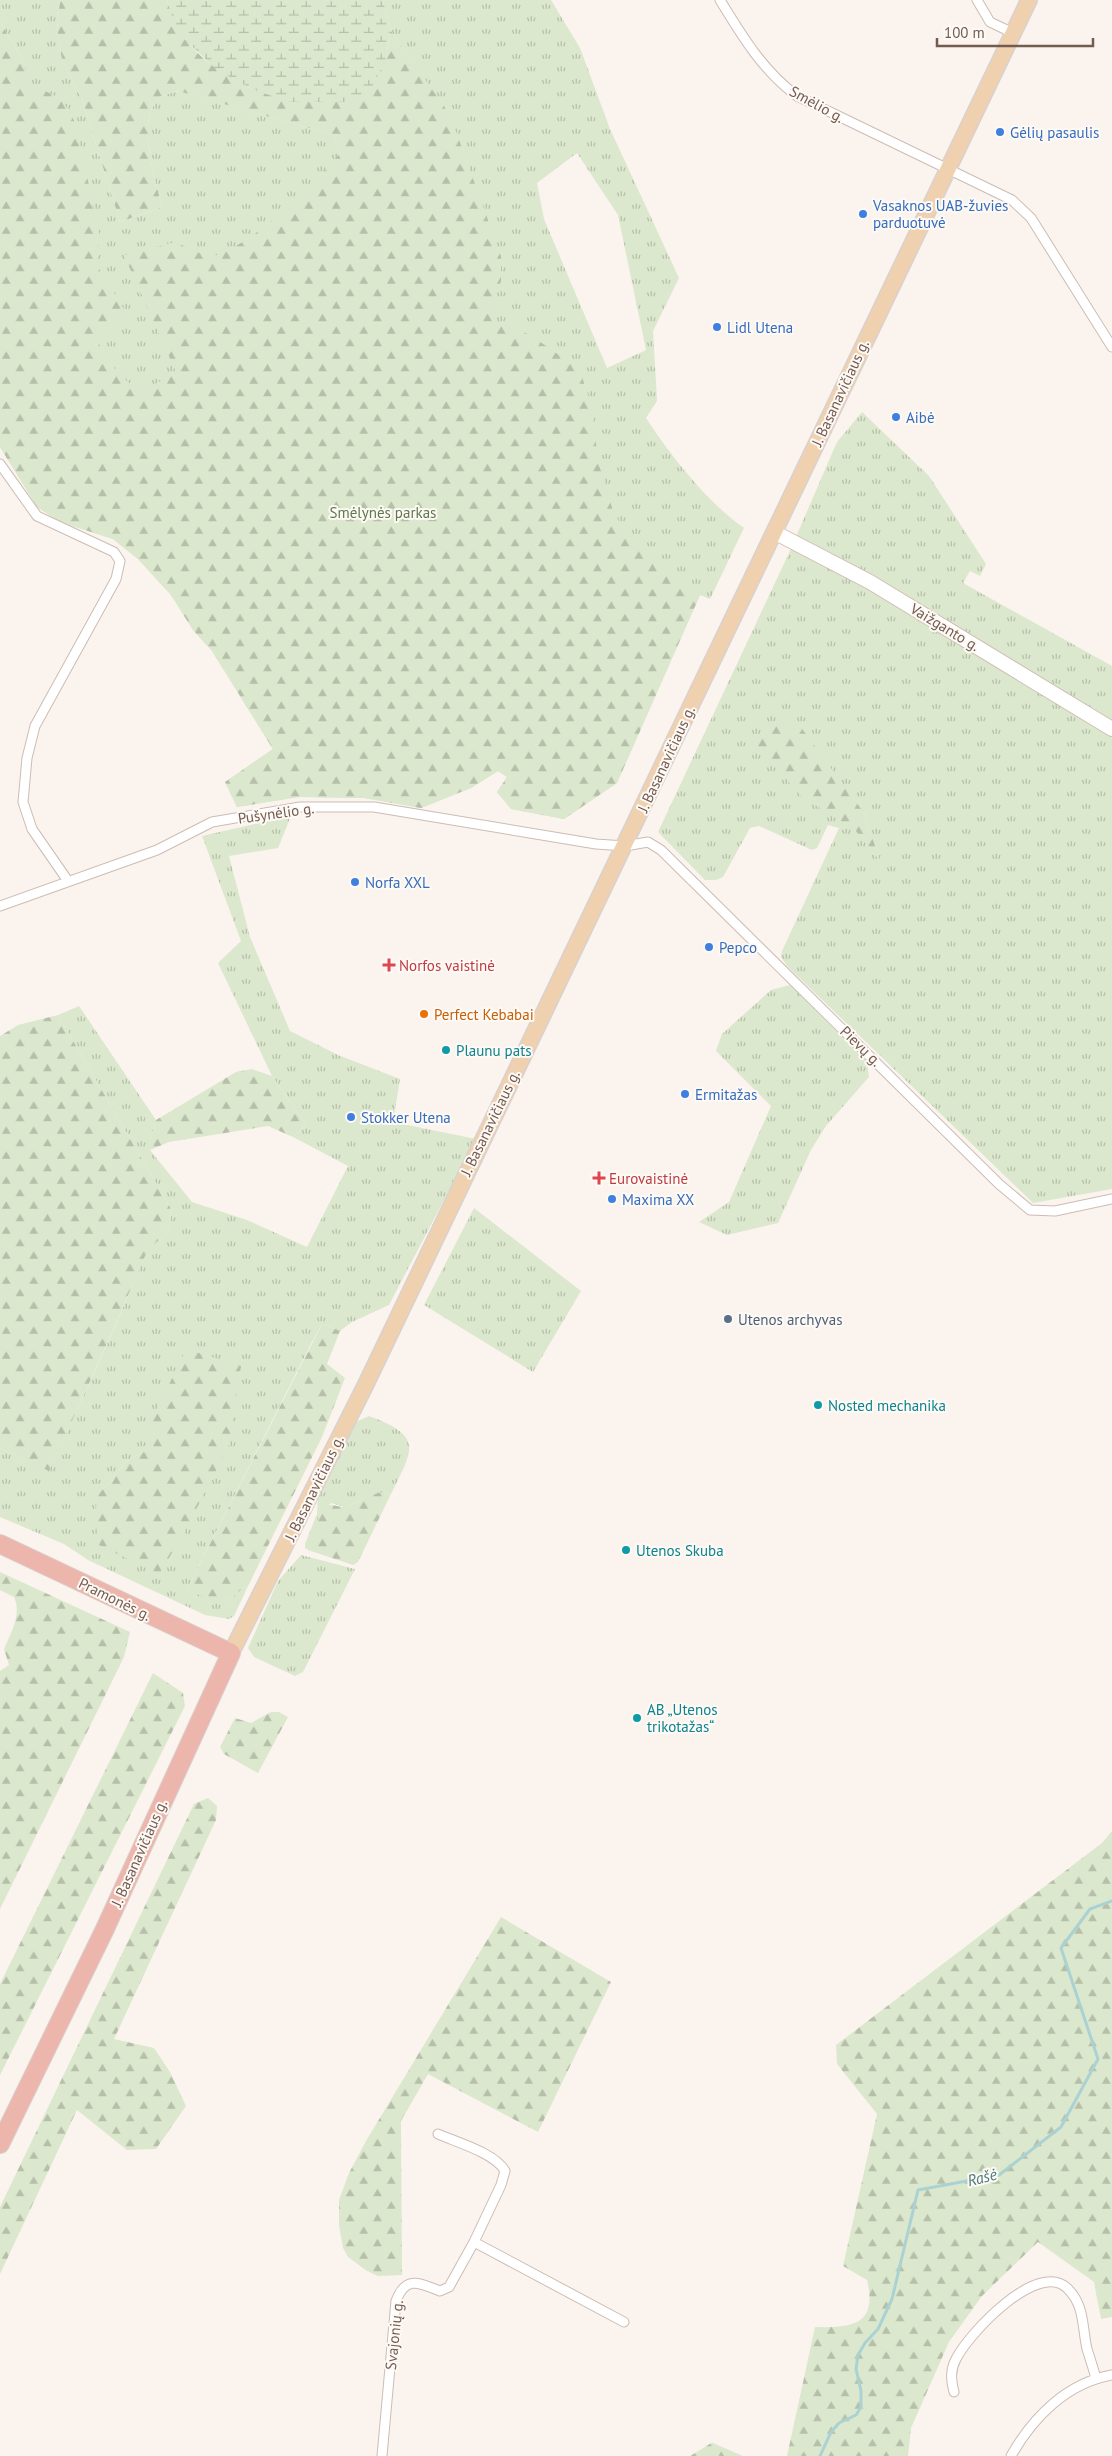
<svg xmlns="http://www.w3.org/2000/svg" width="1112" height="2456" font-family="'PT Sans',sans-serif">
	<style>
		.grass { fill: url(#grass-tufts); fill-rule: evenodd }
		.forest { fill: url(#forest-firs) }
		.wetland { fill: url(#wetland-marsh) }
		.lines { fill: none; stroke-linecap: round; stroke-linejoin: round }
		.stream { stroke: #abd2d3; stroke-width: 3 }
		.street-casing { stroke: #ccbcb4; stroke-width: 11 }
		.secondary-casing { stroke: #d1beb4; stroke-width: 16 }
		.primary-casing { stroke: #d8d1cf; stroke-width: 18 }
		.highway-casing { stroke: #d8d1cf; stroke-width: 20 }
		.street { stroke: #fff; stroke-width: 9 }
		.secondary { stroke: #fff; stroke-width: 14 }
		.primary { stroke: #f0d1af; stroke-width: 15 }
		.highway { stroke: #edb6ad; stroke-width: 18 }
		.shop-dot { fill: #3f7fe0; stroke: #fdf9f4; stroke-width: 2 }
		.health-dot { fill: #e0444e; stroke: #fdf9f4; stroke-width: 2 }
		.food-dot { fill: #e8710a; stroke: #fdf9f4; stroke-width: 2 }
		.culture-dot { fill: #0f9aa8; stroke: #fdf9f4; stroke-width: 2 }
		.service-dot { fill: #5c6f8a; stroke: #fdf9f4; stroke-width: 2 }
		.labels { text-anchor: middle; dominant-baseline: central; stroke-width: 4; stroke-linejoin: round; paint-order: stroke }
		.street-label { font-size: 15px; fill: #745b52; stroke: #fdf9f4 }
		.shop-label { font-size: 15px; fill: #366cbe; stroke: #fdf9f4; text-anchor: start }
		.park-label { font-size: 15px; fill: #5e784c; stroke: #fdf9f4 }
		.health-label { font-size: 15px; fill: #be3a42; stroke: #fdf9f4; text-anchor: start }
		.food-label { font-size: 15px; fill: #c56008; stroke: #fdf9f4; text-anchor: start }
		.culture-label { font-size: 15px; fill: #0d838f; stroke: #fdf9f4; text-anchor: start }
		.service-label { font-size: 15px; fill: #4e5e75; stroke: #fdf9f4; text-anchor: start }
		.water-label { font-size: 16px; font-style: italic; fill: #4b7b7d; stroke: #fdf9f4 }
	</style>
	<defs>
		<pattern id="grass-tufts" width="24" height="20" patternUnits="userSpaceOnUse" patternTransform="scale(1.25)"><rect width="24" height="20" fill="#dbe8cd"/><path d="M3 7l-1-3M5 7V3M7 7l1-3M15 17l-1-3M17 17v-4M19 17l1-3" fill="none" stroke="#b6bfa9"/></pattern>
		<pattern id="forest-firs" width="22" height="20" patternUnits="userSpaceOnUse" patternTransform="scale(1.25)"><rect width="22" height="20" fill="#dbe8cd"/><path d="M5 1l3.5 6h-7zM16 11l3.5 6h-7z" fill="#b6bfa9"/></pattern>
		<pattern id="wetland-marsh" width="20" height="14" patternUnits="userSpaceOnUse" patternTransform="scale(1.25)"><rect width="20" height="14" fill="#dbe8cd"/><path d="M1 5h8M5 5V1M11 12h8M15 12V8" fill="none" stroke="#b6bfa9"/></pattern>
	</defs>
	<rect width="100%" height="100%" fill="#fbf4ee"/>
	<!-- grass -->
	<path class="grass" d="M0,0H60L57,29L62,60L82,99L120,222L162,207C156,181 133,112 163,96C168,93 174,92 179,91L334,135L340,153L449,115L391,31L383,0H551L580,48L610,129L679,278L653,331L657,401L646,418C670,455 708,503 744,528L710,599L700,595L617,783L564,819L511,809L497,792L507,777L498,771L471,788L421,808L364,798L299,797L237,807L225,782L273,749L212,651L193,630L171,595L138,559L113,539L60,522L37,507L0,447L24,61L0,22ZM577,153L618,215L646,350L607,368L544,219L537,183Z
		M862,412L929,476L986,564L980,576L970,571L963,583L1112,666V1189L1033,1203L787,966L781,957L782,951L839,828L828,825L817,848L812,850L759,826L750,828L723,877L716,880H705L658,832L789,553L837,442ZM864,813L879,859L855,830Z
		M291,816L278,848L229,856L250,937L290,1031L338,1055L400,1079L393,1122L476,1139L389,1305L352,1322L340,1331L322,1324L312,1342L187,1589L225,1602L249,1584L234,1616L229,1619L205,1615L88,1560L64,1544L0,1517V1448L49,1470C82,1400 115,1329 144,1257C154,1236 175,1240 170,1207L58,1015L79,1006L156,1120L150,1140V1150L192,1202L247,1220L307,1247L348,1166L293,1137L306,1124L272,1076L218,963L241,941L202,836ZM151,1448L96,1497L127,1461Z
		M790,985L867,1062L869,1077L826,1126L811,1150L778,1223L727,1235L699,1222L729,1202L771,1106L716,1051L722,1034L771,990Z
		M474,1208L581,1291L533,1372L424,1305Z
		M369,1416C426,1437 412,1450 390,1496L385,1492L345,1507L331,1503L320,1511L317,1532L308,1550L305,1548V1544L317,1514L318,1496L353,1423Z
		M301,1555L355,1569L303,1672L295,1676L254,1657L248,1648L278,1581Z"/>
	<!-- forest -->
	<path class="forest" d="M60,0H167C182,50 209,65 252,89L385,61L391,31L450,115L501,256V281L492,305V316L497,322L514,326L536,339L569,362L582,377L594,412L597,458L613,511L628,536L700,595L617,783L564,819L511,809L497,792L507,777L498,771L471,788L421,808L364,798L299,797L237,807L225,782L273,749L212,651L193,630L171,595L138,559L113,539L60,522L37,507L0,447V22L24,61L27,85C54,93 65,98 76,125L100,237L96,264L126,312L123,321L99,337L100,350L119,374L136,389L155,384L176,372L124,255L175,242L204,255H221L251,237L308,191L340,153L334,135L178,91C174,92 168,93 163,96C133,112 156,181 162,207L120,222L82,99L62,60L57,29Z
		M771,721L800,726L864,813L880,861L855,830L801,796L756,745Z
		M58,1015L170,1207C175,1240 154,1236 144,1258C114,1329 82,1400 49,1471L0,1448V1036L18,1025Z
		M252,1069L272,1076L306,1124L293,1137L268,1126L169,1142L150,1150V1140L156,1120L236,1072Z
		M322,1324L340,1331L327,1364L345,1378L322,1437L249,1584L225,1602L215,1603L187,1589Z
		M186,1349L241,1366L229,1445L183,1535L159,1574L97,1544L96,1497L127,1461L151,1448V1422Z
		M385,1492L390,1496L358,1562L353,1565L308,1550C316,1534 316,1521 322,1505C331,1503 338,1508 346,1506C360,1504 371,1493 385,1492Z
		M0,1572L130,1632L124,1657L0,1909V1671L9,1665L4,1649C11,1632 22,1615 14,1597L0,1590Z
		M153,1673L183,1693L185,1706L0,2075V1984Z
		M271,1712H279L288,1717L258,1773L224,1754L220,1747L235,1718L251,1723Z
		M208,1798L217,1806L216,1820L114,2039L154,2048L170,2072L186,2106L156,2149L127,2150L77,2110L0,2274V2207L194,1804Z
		M1112,1831V2317L1101,2319L1094,2282L1038,2242L982,2296L949,2342L911,2428L908,2456H787L815,2327C852,2328 878,2325 867,2280L843,2266L877,2114L837,2064L836,2045L1102,1843Z
		M501,1917L611,1982L538,2132L428,2074L401,2121L402,2275L378,2276L367,2271L348,2257L343,2248L339,2225V2200L349,2173L366,2141Z
		M713,2442V2443L743,2456H690Z"/>
	<!-- wetland -->
	<path class="wetland" d="M167,0H383L391,31L385,61L374,84L362,96L343,102H289L252,89L217,70L184,39L174,23Z"/>
	<g class="lines">
		<!-- stream -->
		<path class="stream" d="M820,2456L831,2432L839,2423L856,2415L861,2407V2391L856,2369L858,2355L865,2343L878,2329L892,2299L918,2190L999,2175L1061,2127L1098,2059L1061,1948L1090,1909L1112,1901"/>
		<defs>
			<path id="street" d="M720,0C742,36 763,71 797,96L1012,200L1031,218L1112,347
				M977,0L990,22L1013,33
				M0,464L37,516L114,552L120,561L116,579L35,726L27,758L23,802L32,829L68,881
				M0,906L157,850L212,822L300,807H374L596,844L625,846L648,842L661,850L999,1184L1030,1210L1055,1211L1112,1199
				M474,2242L624,2322
				M954,2392C951,2380 950,2370 956,2359C969,2333 1038,2260 1067,2288C1085,2305 1082,2327 1087,2349C1090,2358 1093,2368 1096,2378
				M382,2456L396,2301C406,2275 419,2283 440,2291L449,2287L474,2242L501,2185L505,2171C495,2153 456,2142 438,2134
				M1011,2456C1033,2417 1067,2383 1112,2375"/>
			<path id="secondary" d="M774,532L870,582L1112,729"/>
			<path id="primary" d="M231,1653L366,1384L1029,0"/>
			<path id="highway" d="M0,1544L231,1653L104,1931L0,2144"/>
		</defs>
		<!-- street casing -->
		<use href="#street" class="street-casing"/>
		<!-- secondary casing -->
		<use href="#secondary" class="secondary-casing"/>
		<!-- primary casing -->
		<use href="#primary" class="primary-casing"/>
		<!-- highway casing -->
		<use href="#highway" class="highway-casing"/>
		<!-- street -->
		<use href="#street" class="street"/>
		<!-- secondary -->
		<use href="#secondary" class="secondary"/>
		<!-- primary -->
		<use href="#primary" class="primary"/>
		<!-- highway -->
		<use href="#highway" class="highway"/>
	</g>
	<!-- markers -->
	<g class="shop-dot">
		<circle cx="1000" cy="132" r="5"/>
		<circle cx="863" cy="214" r="5"/>
		<circle cx="717" cy="327" r="5"/>
		<circle cx="896" cy="417" r="5"/>
		<circle cx="355" cy="882" r="5"/>
		<circle cx="709" cy="947" r="5"/>
		<circle cx="685" cy="1094" r="5"/>
		<circle cx="351" cy="1117" r="5"/>
		<circle cx="612" cy="1199" r="5"/>
	</g>
	<g class="health-dot">
		<path d="M386.5 957.5h5v5h5v5h-5v5h-5v-5h-5v-5h5z"/>
		<path d="M596.5 1170.5h5v5h5v5h-5v5h-5v-5h-5v-5h5z"/>
	</g>
	<circle class="food-dot" cx="424" cy="1014" r="5"/>
	<g class="culture-dot">
		<circle cx="446" cy="1050" r="5"/>
		<circle cx="818" cy="1405" r="5"/>
		<circle cx="626" cy="1550" r="5"/>
		<circle cx="637" cy="1718" r="5"/>
	</g>
	<circle class="service-dot" cx="728" cy="1319" r="5"/>
	<g class="labels">
		<!-- street labels -->
		<g class="street-label">
			<text transform="translate(817 104) rotate(29)">Smėlio g.</text>
			<text transform="translate(840 393) rotate(-65)">J. Basanavičiaus g.</text>
			<text transform="translate(945 627) rotate(31)">Vaižganto g.</text>
			<text transform="translate(666 759) rotate(-65)">J. Basanavičiaus g.</text>
			<text transform="translate(276 813) rotate(-8)">Pušynėlio g.</text>
			<text transform="translate(861 1046) rotate(44)">Pievų g.</text>
			<text transform="translate(490 1123) rotate(-64)">J. Basanavičiaus g.</text>
			<text transform="translate(314 1488) rotate(-64)">J. Basanavičiaus g.</text>
			<text transform="translate(115 1599) rotate(26)">Pramonės g.</text>
			<text transform="translate(139 1853) rotate(-66)">J. Basanavičiaus g.</text>
			<text transform="translate(394 2335) rotate(-84)">Svajonių g.</text>
		</g>
		<!-- shop labels -->
		<g class="shop-label">
			<text x="1010" y="132">Gėlių pasaulis</text>
			<text x="873" y="205">Vasaknos UAB-žuvies<tspan x="873" dy="17">parduotuvė</tspan></text>
			<text x="727" y="327">Lidl Utena</text>
			<text x="906" y="417">Aibė</text>
			<text x="365" y="882">Norfa XXL</text>
			<text x="719" y="947">Pepco</text>
			<text x="695" y="1094">Ermitažas</text>
			<text x="361" y="1117">Stokker Utena</text>
			<text x="622" y="1199">Maxima XX</text>
		</g>
		<!-- park labels -->
		<g class="park-label">
			<text x="383" y="512">Smėlynės parkas</text>
		</g>
		<!-- health labels -->
		<g class="health-label">
			<text x="399" y="965">Norfos vaistinė</text>
			<text x="609" y="1178">Eurovaistinė</text>
		</g>
		<!-- food labels -->
		<g class="food-label">
			<text x="434" y="1014">Perfect Kebabai</text>
		</g>
		<!-- culture labels -->
		<g class="culture-label">
			<text x="456" y="1050">Plaunu pats</text>
			<text x="828" y="1405">Nosted mechanika</text>
			<text x="636" y="1550">Utenos Skuba</text>
			<text x="647" y="1709">AB „Utenos<tspan x="647" dy="17">trikotažas“</tspan></text>
		</g>
		<!-- service labels -->
		<g class="service-label">
			<text x="738" y="1319">Utenos archyvas</text>
		</g>
		<!-- water labels -->
		<g class="water-label">
			<text transform="translate(982 2177) rotate(-14)">Rašė</text>
		</g>
	</g>
	<!-- scale -->
	<path d="M937 38v8h156v-8" fill="none" stroke="#745b52" stroke-width="2.5"/>
	<text x="944" y="38" font-size="15" fill="#745b52" stroke="#fdf9f4" stroke-width="4" paint-order="stroke">100 m</text>
</svg>
